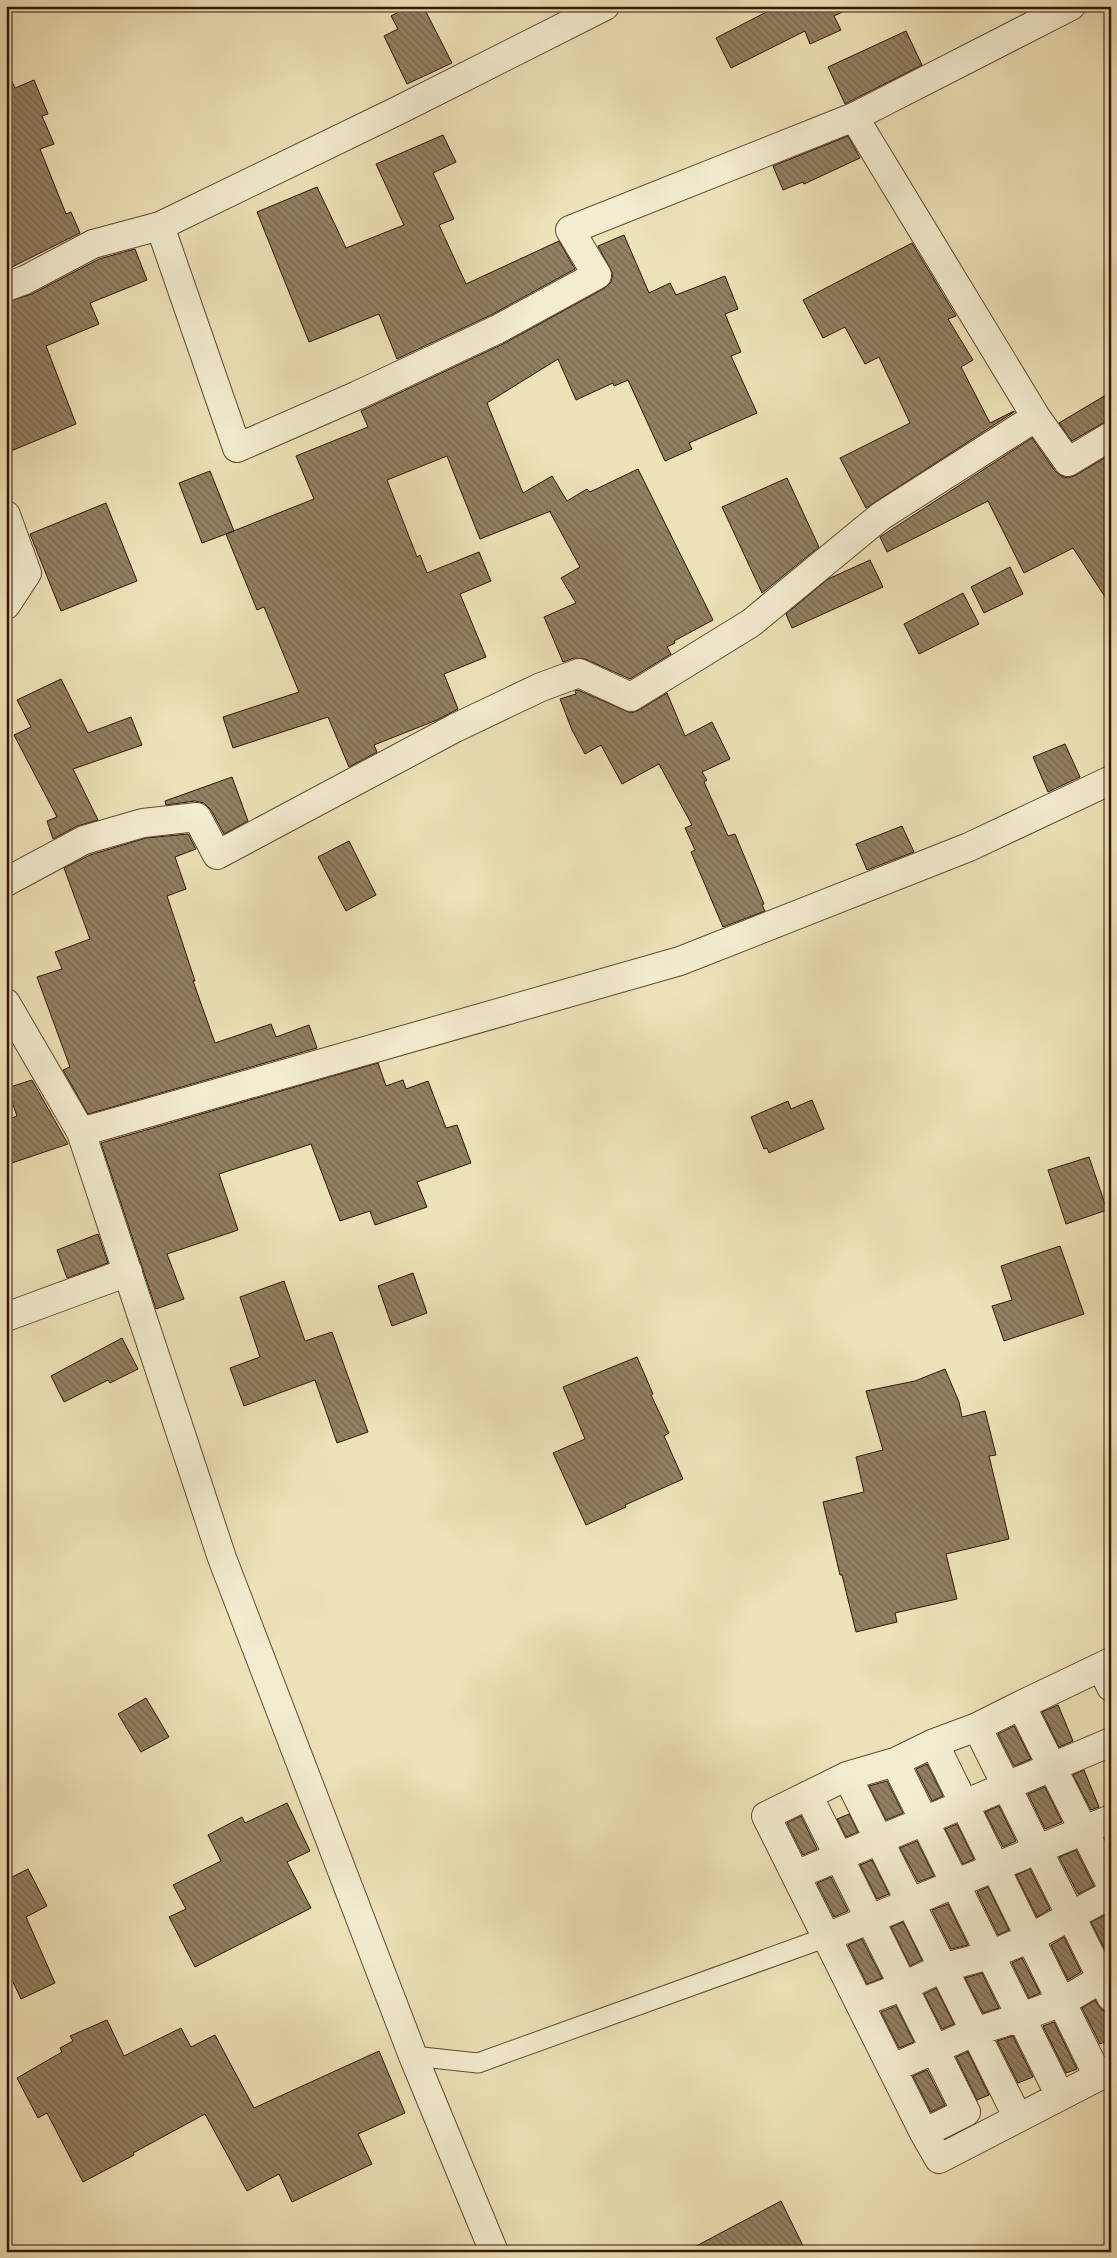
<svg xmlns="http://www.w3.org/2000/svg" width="1117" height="2258" font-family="'Libre Caslon Text',serif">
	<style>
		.building { fill: url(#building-back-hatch); stroke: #301705 }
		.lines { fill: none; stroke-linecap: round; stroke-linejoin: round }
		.lane-casing { stroke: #5f4a32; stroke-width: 21 }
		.street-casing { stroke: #5f4a32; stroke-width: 30 }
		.lane { stroke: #f3ecd0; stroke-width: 19 }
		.street { stroke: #f3ecd0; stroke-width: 28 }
	</style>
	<defs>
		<pattern id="building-back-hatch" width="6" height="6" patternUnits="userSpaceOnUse" patternTransform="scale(1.25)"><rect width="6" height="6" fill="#928062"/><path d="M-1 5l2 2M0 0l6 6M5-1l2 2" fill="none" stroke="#78684f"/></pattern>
	</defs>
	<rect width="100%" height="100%" fill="#ede1b7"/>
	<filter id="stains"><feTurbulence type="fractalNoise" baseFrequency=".004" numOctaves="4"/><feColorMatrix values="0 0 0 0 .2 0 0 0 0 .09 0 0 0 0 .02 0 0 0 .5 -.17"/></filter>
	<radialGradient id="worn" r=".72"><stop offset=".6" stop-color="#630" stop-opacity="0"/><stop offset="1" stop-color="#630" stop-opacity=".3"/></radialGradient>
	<!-- building -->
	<path class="building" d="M410,6H423L452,63L407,84L384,36L398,29L391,16Z
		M778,6H855L834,16L841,30L810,44L805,31L731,68L716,38Z
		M906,31L922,65L845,104L828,67Z
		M6,69L15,88L34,80L48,114L42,116L54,144L40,149L66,214L71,212L80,233L6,270Z
		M443,135L456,162L433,173L454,219L439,225L466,284L559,241L575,269L491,315L397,359L379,314L309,342L257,212L317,187L346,248L404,225L376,164Z
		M848,136L860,158L804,184L803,182L783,190L773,166Z
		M624,235L649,293L670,283L676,295L725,276L738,309L725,314L741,352L731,356L757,413L689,443L692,449L665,461L628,380L614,386L613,383L576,400L558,359L487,403L523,493L552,476L567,501L587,489L590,492L638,469L713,620L674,641L675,643L667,647L671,654L630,679L585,659L574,658L563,662L544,617L576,603L561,578L580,567L550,512L551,511L480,539L447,456L387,480L417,557L420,555L427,573L479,552L491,581L460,594L486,657L444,674L458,709L437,720L374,745L377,752L349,767L328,717L233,748L223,717L299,692L264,607L257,610L226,534L314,499L296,456L368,427L361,411L505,343L605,288L611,282L613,274L598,246Z
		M912,243L956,316L948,319L973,360L961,367L990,423L1014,411V412L866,508L840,458L910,423L879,357L865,364L845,327L823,338L803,300Z
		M135,249L147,280L90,303L99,324L46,346L76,424L6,453V302L32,294L99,259Z
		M1111,392V420L1103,423L1072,441L1059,423Z
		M1032,438L1055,471L1061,476L1068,478L1076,475L1111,454V606L1073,548L1024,573L988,501L887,552L880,537Z
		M210,471L234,531L202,543L179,483Z
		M787,478L819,547L762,593L722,507Z
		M106,503L137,581L61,611L30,534Z
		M870,560L883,587L792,628L786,614L828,579Z
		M1010,567L1023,594L984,613L971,587Z
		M963,593L979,624L919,654L904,624Z
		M61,679L88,733L131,717L142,745L73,769L98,820L77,826L53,839L47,821L57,817L14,735L31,727L17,700Z
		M578,690L631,713L639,710L667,693L685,736L712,722L730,759L702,772L707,780L704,782L728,836L735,834L764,904L762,905L765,911L723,927L691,852L695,850L685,828L692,825L659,764L622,784L601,745L585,754L572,730L560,699L576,694L575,691Z
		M1065,744L1080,777L1048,792L1033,757Z
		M232,777L248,821L224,834L211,810L204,803L195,801L166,805L165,801Z
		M902,826L914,852L867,870L856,844Z
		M188,834L196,849L175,857L186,889L167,896L195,981H193L215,1043L271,1024L276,1037L309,1025L317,1048L88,1114L63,1070L70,1067L37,977L62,969L55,952L90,939L64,868L90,855L146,838Z
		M349,841L376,895L346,911L318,857Z
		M378,1063L386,1086L403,1080L406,1089L428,1081L446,1128L457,1125L471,1163L417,1182L427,1207L375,1225L370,1211L340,1221L311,1144L219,1174L238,1230L167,1254L184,1299L156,1309L101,1143Z
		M32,1080L68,1144L6,1165V1120L17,1116L7,1088Z
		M812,1100L824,1129L769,1153L767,1148L764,1149L751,1117L788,1101L791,1109Z
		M1089,1157L1107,1210L1066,1224L1048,1170Z
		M98,1234L108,1263L67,1278L57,1250Z
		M1060,1246L1084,1314L1004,1341L992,1306L1012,1300L1001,1266Z
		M413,1273L427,1313L392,1326L378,1286Z
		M284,1281L305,1341L332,1332L368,1432L337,1443L315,1380L244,1406L230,1368L260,1357L240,1297Z
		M122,1338L138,1369L110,1383L108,1380L64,1402L51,1376Z
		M637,1357L653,1394L651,1395L669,1433L664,1436L683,1479L625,1505L626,1507L586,1525L553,1453L585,1439L563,1387Z
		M945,1369L959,1402L962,1417L985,1411L996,1455L989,1456L1009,1539L946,1554L957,1599L895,1613L897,1622L856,1632L842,1575H840L823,1502L864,1492L856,1457L883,1450L866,1391L915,1381Z
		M146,1698L169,1737L141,1752L118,1714Z
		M1058,1705L1073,1741L1059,1747L1042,1712Z
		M1014,1726L1031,1759L1014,1766L998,1734Z
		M927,1764L943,1796L932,1801L916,1769Z
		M1084,1770L1099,1807L1091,1810L1073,1775Z
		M887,1781L903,1813L886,1820L869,1786Z
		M1045,1787L1062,1822L1045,1829L1028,1794Z
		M287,1803L310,1851L287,1862L311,1908L195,1967L169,1917L186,1909L173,1885L221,1861L208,1835L242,1817L245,1823Z
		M999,1806L1016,1841L1003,1847L985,1812Z
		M849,1814L858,1832L846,1837L837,1819Z
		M801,1816L817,1849L803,1855L787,1823Z
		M957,1824L974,1859L963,1864L945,1829Z
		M917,1841L934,1876L918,1882L900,1848Z
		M1076,1850L1094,1886L1078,1894L1059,1857Z
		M872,1860L889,1894L877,1899L860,1865Z
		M28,1869L47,1906L26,1917L55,1983L21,1999L12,1980H6V1874L8,1879Z
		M1030,1869L1050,1909L1037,1917L1016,1875Z
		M831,1877L848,1911L834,1917L817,1883Z
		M988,1887L1009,1930L998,1935L977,1892Z
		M948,1904L968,1945L951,1949L932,1910Z
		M1111,1912V1957L1109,1958L1091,1922Z
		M903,1922L922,1960L910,1966L891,1927Z
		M1064,1937L1081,1972L1068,1980L1051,1945Z
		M862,1939L882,1978L867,1984L848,1945Z
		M1022,1958L1040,1993L1029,1998L1012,1963Z
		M982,1973L999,2008L983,2013L965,1978Z
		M936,1988L954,2024L942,2029L924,1994Z
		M1095,2000L1102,2010L1111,2013V2040L1100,2044L1082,2008Z
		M896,2006L914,2042L899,2048L881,2012Z
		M107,2020L124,2056L181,2028L191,2047L215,2035L254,2108L379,2051L405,2113L358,2134L372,2164L292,2202L279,2174L247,2191L205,2114L133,2153L134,2155L83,2182L47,2113L38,2118L17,2078L62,2052L60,2048L73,2041L70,2036Z
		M1054,2022L1077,2069L1066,2073L1043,2026Z
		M1013,2036L1033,2077L1018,2083L997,2041Z
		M968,2052L989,2095L977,2100L956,2057Z
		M927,2070L945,2105L931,2112L913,2076Z
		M781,2201L806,2252H685Z"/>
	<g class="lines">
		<defs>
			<path id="lane" d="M413,2056L478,2063L827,1937"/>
			<path id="street" d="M160,226L397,111L605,6
				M6,287L25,280L93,244L160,226L237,448L358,395L498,329L597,275L570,230L854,117L1071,6
				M1036,417L1068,462L1111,436
				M6,515L27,573L6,605
				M6,882L84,840L143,823L197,817L217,855L455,728L541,687L579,673L631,697L751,623L881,516L1036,417L854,117
				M6,1003L81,1132L222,1558L413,2056L494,2252
				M81,1132L680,961L969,847L1111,780
				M6,1317L128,1272
				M1101,1667L1111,1687
				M1021,1705L1111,1662
				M934,1743L977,1727
				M847,1776L895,1762
				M808,1795L966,2112L924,2133L766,1816L847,1776L1018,2118
				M796,1875L1111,1742
				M1111,1885L1021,1705L977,1727L1111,1997
				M827,1937L1111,1819
				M860,2003L904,1986L942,1968L990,1955L1030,1938L1111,1894
				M893,2068L974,2032L1021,2017L1062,2002L1111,1973
				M1060,2096L895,1762L934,1743L1092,2064L1100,2075
				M924,2133L939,2159L1111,2070"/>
		</defs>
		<!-- lane casing -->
		<use href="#lane" class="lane-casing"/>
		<!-- street casing -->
		<use href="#street" class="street-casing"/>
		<!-- lane -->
		<use href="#lane" class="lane"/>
		<!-- street -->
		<use href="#street" class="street"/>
	</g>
	<!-- margin -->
	<rect width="1117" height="2258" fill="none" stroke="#ede1b7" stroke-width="25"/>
	<rect x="8" y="8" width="1102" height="2243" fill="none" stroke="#301705" stroke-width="2.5"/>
	<rect x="12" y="12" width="1092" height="2233" fill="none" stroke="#301705"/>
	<rect width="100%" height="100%" filter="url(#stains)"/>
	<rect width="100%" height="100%" fill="url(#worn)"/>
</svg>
